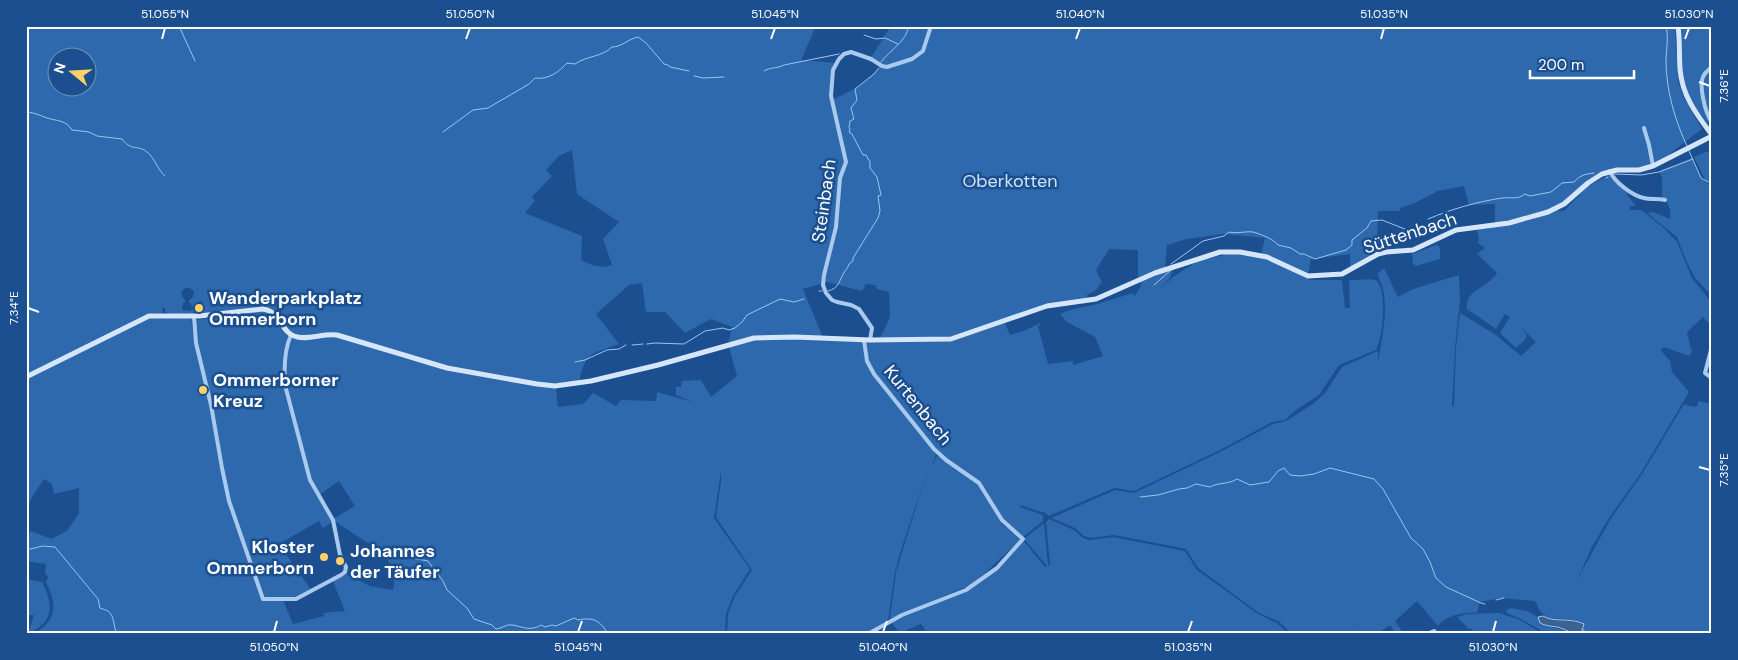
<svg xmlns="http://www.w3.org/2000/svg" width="1738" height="660" font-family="'DM Sans',sans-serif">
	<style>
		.green { fill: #2e69ad; fill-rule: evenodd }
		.water { fill: #3c6290; stroke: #9cc4f0 }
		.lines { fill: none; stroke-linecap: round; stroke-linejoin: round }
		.stream { stroke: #9cc4f0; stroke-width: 1 }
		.street { stroke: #a9c9ee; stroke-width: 4 }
		.secondary { stroke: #d6e6fa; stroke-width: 5 }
		.ticks { fill: none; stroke: #fff; stroke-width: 2 }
		.poi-dot { fill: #ffd166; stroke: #1b4f8f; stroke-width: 2 }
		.labels { text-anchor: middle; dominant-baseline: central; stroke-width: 5; stroke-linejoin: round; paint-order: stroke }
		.park-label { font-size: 18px; fill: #cfe3fa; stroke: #1b4f8f }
		.street-label { font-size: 18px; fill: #fff; stroke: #1b4f8f }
		.poi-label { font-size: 18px; font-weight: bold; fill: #fff; stroke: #1b4f8f; text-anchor: start }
		.neatline { fill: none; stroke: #fff; stroke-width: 2 }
		.ticks-label { font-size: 12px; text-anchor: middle; fill: #fff }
	</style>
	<rect width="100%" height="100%" fill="#1b4f8f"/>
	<!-- green -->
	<path class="green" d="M26,26H816L801,60L836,63L831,88L832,100L858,87L881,67L870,59L891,26H1675L1678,81L1684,98L1702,129L1663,159L1642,168L1611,170L1555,208L1495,224V204L1469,205L1464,186L1438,191L1415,203L1400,208V211H1378L1377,245L1382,252L1350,270V254L1311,259L1308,275L1261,255L1265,238L1224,234L1187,239L1167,245L1165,268L1138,279V250L1109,249L1096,270L1102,282L1095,291L1087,295V300L1053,304L955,337L905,340L912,342L952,341L1005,323L1010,335L1026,330L1040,323L1041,324L1038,326L1048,364L1073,361V365L1103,356L1095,337L1067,322L1060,314L1070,310L1097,304L1133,293L1134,297L1140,288L1142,280L1173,269L1170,278L1158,291L1173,277L1198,261L1228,254H1243L1269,260L1310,280H1342L1345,308H1350L1349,280C1357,281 1371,277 1377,281C1387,290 1383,339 1376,350L1339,365L1319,395L1296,410L1285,420L1272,422L1220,450L1134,491L1114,488L1049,516L1045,513L1020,505V507L1043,515V521L1023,537L1004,520L982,484L943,456L919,431L936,454L932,466L937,456L940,457L978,484L987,496L1002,524L1021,539L983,575L968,586L890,619L896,572L921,491L929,472L921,490L900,553L895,572L888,620L867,634H727L728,614L735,596L752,570L716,517L721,481V471L714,518L750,569L733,596L726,614L725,634H32C57,622 58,605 46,583L48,577L45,573L46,564L26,561V535L31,531L51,539L67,531L79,513V488L54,494L52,484L44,479L32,497L26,508V379L150,318H191L196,351L205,385L202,391L208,396L221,472L233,517L260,588L246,543L234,513L223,470L211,397L197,343L195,320L264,311L278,315L262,309L200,314L203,302L200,301L195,307L191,306V303H189V300L193,297L194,292C187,282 176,292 185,300V303H183L182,310L191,311L192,309H194L193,314H172L165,312V308H162L163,313L151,314L26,376ZM58,58H88V88H58ZM572,150L577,194L619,222L603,239L612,265C601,269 591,265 581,260L582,236L525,213L535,201L532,197L552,176L546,170L559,156ZM827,282L862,291L866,284L876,285L877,289L889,292L890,317L879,340H794L788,337L823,338L803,289ZM642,283L646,312H665L685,333L711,319L732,327L728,344L737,376L711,397L701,380L682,381L681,387H676V395L693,402L657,392L656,401L621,400L616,406L593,393L583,404L558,407L556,388L543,387L447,369L402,358L341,337L320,336L295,339L300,337L332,334L447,367L550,384L579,383C585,352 591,354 619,344L596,314L629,285ZM339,481L355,506L333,519L319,495ZM319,521L323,528L334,521C342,525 349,531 357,536C364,541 371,544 378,548C389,556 397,577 393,590L370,586L346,574L333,581L345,611L323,613L324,616L293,624L283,600H297L312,591L283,550L284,541Z
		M1681,26H1712V129C1703,117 1693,106 1687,93C1679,73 1681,47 1681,26Z
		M1708,151L1712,156V184L1705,180L1694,157Z
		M1692,158L1701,178L1712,187V296L1695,278L1686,260L1677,237L1647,213L1653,212L1670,219C1671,209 1669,204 1662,196V177L1660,175L1661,170Z
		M1609,175L1626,190L1628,196L1636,206H1630V210H1641L1664,228L1677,242L1692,278L1712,303V327L1703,317L1688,331L1687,333L1692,352L1689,356L1664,347L1661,349L1662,352L1670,361L1672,372L1689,392L1641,473L1609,518L1592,547L1577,580L1610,520L1642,474L1684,404L1694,407L1697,406L1699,401L1711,404L1712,403V634H1581L1584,624L1575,620L1544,618L1545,615L1540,611L1535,601L1501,598L1480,602L1477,613C1463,612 1447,615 1438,626L1417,601L1395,621L1404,634H1396L1390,625L1376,634H1360L1358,630L1352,634L1325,631L1324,634H1292L1278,621L1259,613L1198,568L1186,549L1114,535L1091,538L1084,536L1075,528L1051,518L1115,490L1134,493L1220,452L1273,424L1286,421L1313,404L1325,393L1342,367L1378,351V363C1382,335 1392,301 1377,274L1384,268L1398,297L1413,289L1459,275L1460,300L1455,348L1452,406L1454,407L1456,348L1460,313L1496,335L1521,356L1536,342L1520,326L1527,335L1525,340L1516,348L1500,333L1510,317L1505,314L1496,329L1467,309C1465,289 1488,288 1497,273L1477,254L1485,248L1477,242L1479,241L1477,230L1527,221L1558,210L1560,211L1565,210L1588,186Z
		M1436,245L1439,246L1440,248V259L1416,266L1413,264L1412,254Z
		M1049,519L1074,530L1083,538L1089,540L1113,537L1185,551L1197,570L1258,614L1277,623L1289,634H928L921,624L900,633L890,621L973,588L994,572L1023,540L1045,567L1047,566L1024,539L1044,523L1048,565H1050L1046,522Z
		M26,579L42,582C54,605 54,623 28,633L34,615H29Z
		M1511,608L1527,611L1538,617L1540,623C1550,629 1562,627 1573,634H1547L1521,619L1507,613L1506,610Z
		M1499,613L1520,620L1543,634H1474L1472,632V629H1469L1457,617L1467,614Z"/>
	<!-- water -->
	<path class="water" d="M1543,616C1554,623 1570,617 1584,624L1581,634C1571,634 1566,629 1557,627C1550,626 1546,626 1540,623L1538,617Z"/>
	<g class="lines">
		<!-- stream -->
		<path class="stream" d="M179,26L195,61
			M1666,26C1669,39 1666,49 1666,62C1666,89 1675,121 1687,146
			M864,35L876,39L885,38L898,44
			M881,62C890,50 906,42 909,26
			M764,71C770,67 776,69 784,65L839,54
			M694,76L703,78L724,77
			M26,112C37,113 38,115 47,118C57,121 66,120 72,130L89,132L97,136L122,139C132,152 137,144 147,152C155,158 157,169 165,176
			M443,132L473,110L488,108L529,84L535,78C548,80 559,72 567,63L575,64C586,56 602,57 612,47C622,47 628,39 638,37L646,43L664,64L668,65L670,67L689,71
			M1689,151L1701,178L1712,184
			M1615,174L1641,175L1659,172L1693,159
			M1606,178L1608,177
			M1428,219C1452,209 1476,202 1502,198C1510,197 1518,200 1525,194L1530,196L1551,192L1562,183L1574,182C1580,175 1586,174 1594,173
			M1171,264L1203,241L1224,236L1229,232C1237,234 1245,231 1253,232C1260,234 1274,239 1278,245L1291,248L1300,254H1304L1315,259L1346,250L1352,245V240L1367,228L1371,221L1382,220L1407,230
			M1154,285L1170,271
			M819,291H822
			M828,291C840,288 839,280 845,271C847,269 848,267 849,264L853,261V258L878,218L880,211L878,196L881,195L877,177L870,168V162L866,155H863L852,134L849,132L850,130L849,127L850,121L854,119L851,108L857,100L855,89L874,74L879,68
			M647,344L655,343L684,344L705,331L723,328L729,330L735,328L742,322L747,315L780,299L794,302L804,299
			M632,345L643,344
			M575,362L585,360L607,350L619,349L626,345
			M1140,497L1158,495L1179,489L1187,488L1196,484L1210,487C1219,482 1227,485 1237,479L1250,485L1269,482L1278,471L1284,468L1290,475L1300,476L1314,474L1330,468L1374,479L1383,489L1411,538L1423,549L1430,562L1436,578L1446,587L1481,603L1485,604
			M26,550L43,546L55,547L98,599L100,608C103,609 106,610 108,611C115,616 113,627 117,634
			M412,558L428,561L443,581L447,590L467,608L474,619L492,625L496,629C500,629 504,626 508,625C519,624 528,633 541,625L545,627L552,625L556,626L574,618L578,620C593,617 600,620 608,634
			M1496,600L1504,598
			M1582,629L1588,634"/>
		<!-- street -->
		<path class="street" d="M1712,66C1710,70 1706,71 1704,75C1698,84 1705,113 1712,122
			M1644,128L1649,145L1653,166
			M1610,171C1614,182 1633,196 1644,198C1651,200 1658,198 1665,200
			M194,317L196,343L211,405L222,468L229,501L263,599H296L341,575L345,572L346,567L340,555L333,520L310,480L285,385C284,369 284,350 291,335
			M864,340L867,361L874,374L934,449L946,460L979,483L1002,520L1023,539L997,568L966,590L902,615L868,634
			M870,340L872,328L859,309L851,305L837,302L832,300L826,293L823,285L824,275L836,227L840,178L846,162L831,96L833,70L839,59L844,54L851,52L871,59L882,66L887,67L912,59L923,51L931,26
			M1712,346L1705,373L1712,378
			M204,389V391
			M1427,634L1434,631L1437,634"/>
		<!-- secondary -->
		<path class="secondary" d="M1678,26C1680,41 1679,55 1680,69C1682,96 1697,115 1712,135
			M26,377L149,316H199L263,309C282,312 280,331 294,336C306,341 323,333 337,335L447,368L537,384L555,386L591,381L658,365L754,338L795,337L870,340L951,339L1047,306L1096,299L1155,273L1220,252H1240L1267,257L1308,276L1342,274L1378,254L1386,252L1413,250L1456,230L1509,223L1548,212L1564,204L1588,183L1602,174L1617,170H1639L1653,166L1712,136"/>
	</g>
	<!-- ticks -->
	<path class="ticks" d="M162,39L165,28M466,39L470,28M771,39L775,28M1076,39L1080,28M1381,39L1384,28M1685,39L1689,28M1699,82L1710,86M28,308L39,312M1699,467L1710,470M274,632L277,621M578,632L582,621M883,632L887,621M1188,632L1192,621M1493,632L1496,621"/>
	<!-- markers -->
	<g class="poi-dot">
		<circle cx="199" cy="308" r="5"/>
		<circle cx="203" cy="390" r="5"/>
		<circle cx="324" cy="557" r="5"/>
		<circle cx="340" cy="561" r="5"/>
	</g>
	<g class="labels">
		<!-- park labels -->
		<g class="park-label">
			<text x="1010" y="181">Oberkotten</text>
		</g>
		<!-- street labels -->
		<g class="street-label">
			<text transform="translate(824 201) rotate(-82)">Steinbach</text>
			<text transform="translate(1410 233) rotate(-18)">Süttenbach</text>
			<text transform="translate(918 405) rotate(51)">Kurtenbach</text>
		</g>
		<!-- poi labels -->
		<g class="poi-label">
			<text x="209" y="298">Wanderparkplatz<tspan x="209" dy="21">Ommerborn</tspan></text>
			<text x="213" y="380">Ommerborner<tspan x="213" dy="21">Kreuz</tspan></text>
			<text x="314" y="547" text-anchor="end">Kloster<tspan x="314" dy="21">Ommerborn</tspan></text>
			<text x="350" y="551">Johannes<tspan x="350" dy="21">der Täufer</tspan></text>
		</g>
	</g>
	<!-- border -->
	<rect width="1738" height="660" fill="none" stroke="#1b4f8f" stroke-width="55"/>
	<!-- north arrow -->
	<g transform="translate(72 72) rotate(288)"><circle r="24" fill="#1b4f8f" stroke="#7695bc"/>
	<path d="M0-4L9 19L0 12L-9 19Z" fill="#ffd166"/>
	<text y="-8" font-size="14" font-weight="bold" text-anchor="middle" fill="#ffffff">N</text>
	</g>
	<!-- scale -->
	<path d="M1530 70v8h104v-8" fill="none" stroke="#ffffff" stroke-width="2.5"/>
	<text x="1538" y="70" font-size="15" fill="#ffffff" stroke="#1b4f8f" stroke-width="4" paint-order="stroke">200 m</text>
	<rect x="28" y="28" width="1682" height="604" class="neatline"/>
	<g class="ticks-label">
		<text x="165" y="18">51.055°N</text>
		<text x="470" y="18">51.050°N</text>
		<text x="775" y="18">51.045°N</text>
		<text x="1080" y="18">51.040°N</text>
		<text x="1384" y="18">51.035°N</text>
		<text x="1689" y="18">51.030°N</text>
		<text transform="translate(1724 86) rotate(-90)" y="4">7.36°E</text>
		<text transform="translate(14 308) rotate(-90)" y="4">7.34°E</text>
		<text transform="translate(1724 470) rotate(-90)" y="4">7.35°E</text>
		<text x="274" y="651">51.050°N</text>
		<text x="578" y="651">51.045°N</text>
		<text x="883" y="651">51.040°N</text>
		<text x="1188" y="651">51.035°N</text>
		<text x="1493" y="651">51.030°N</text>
	</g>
</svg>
